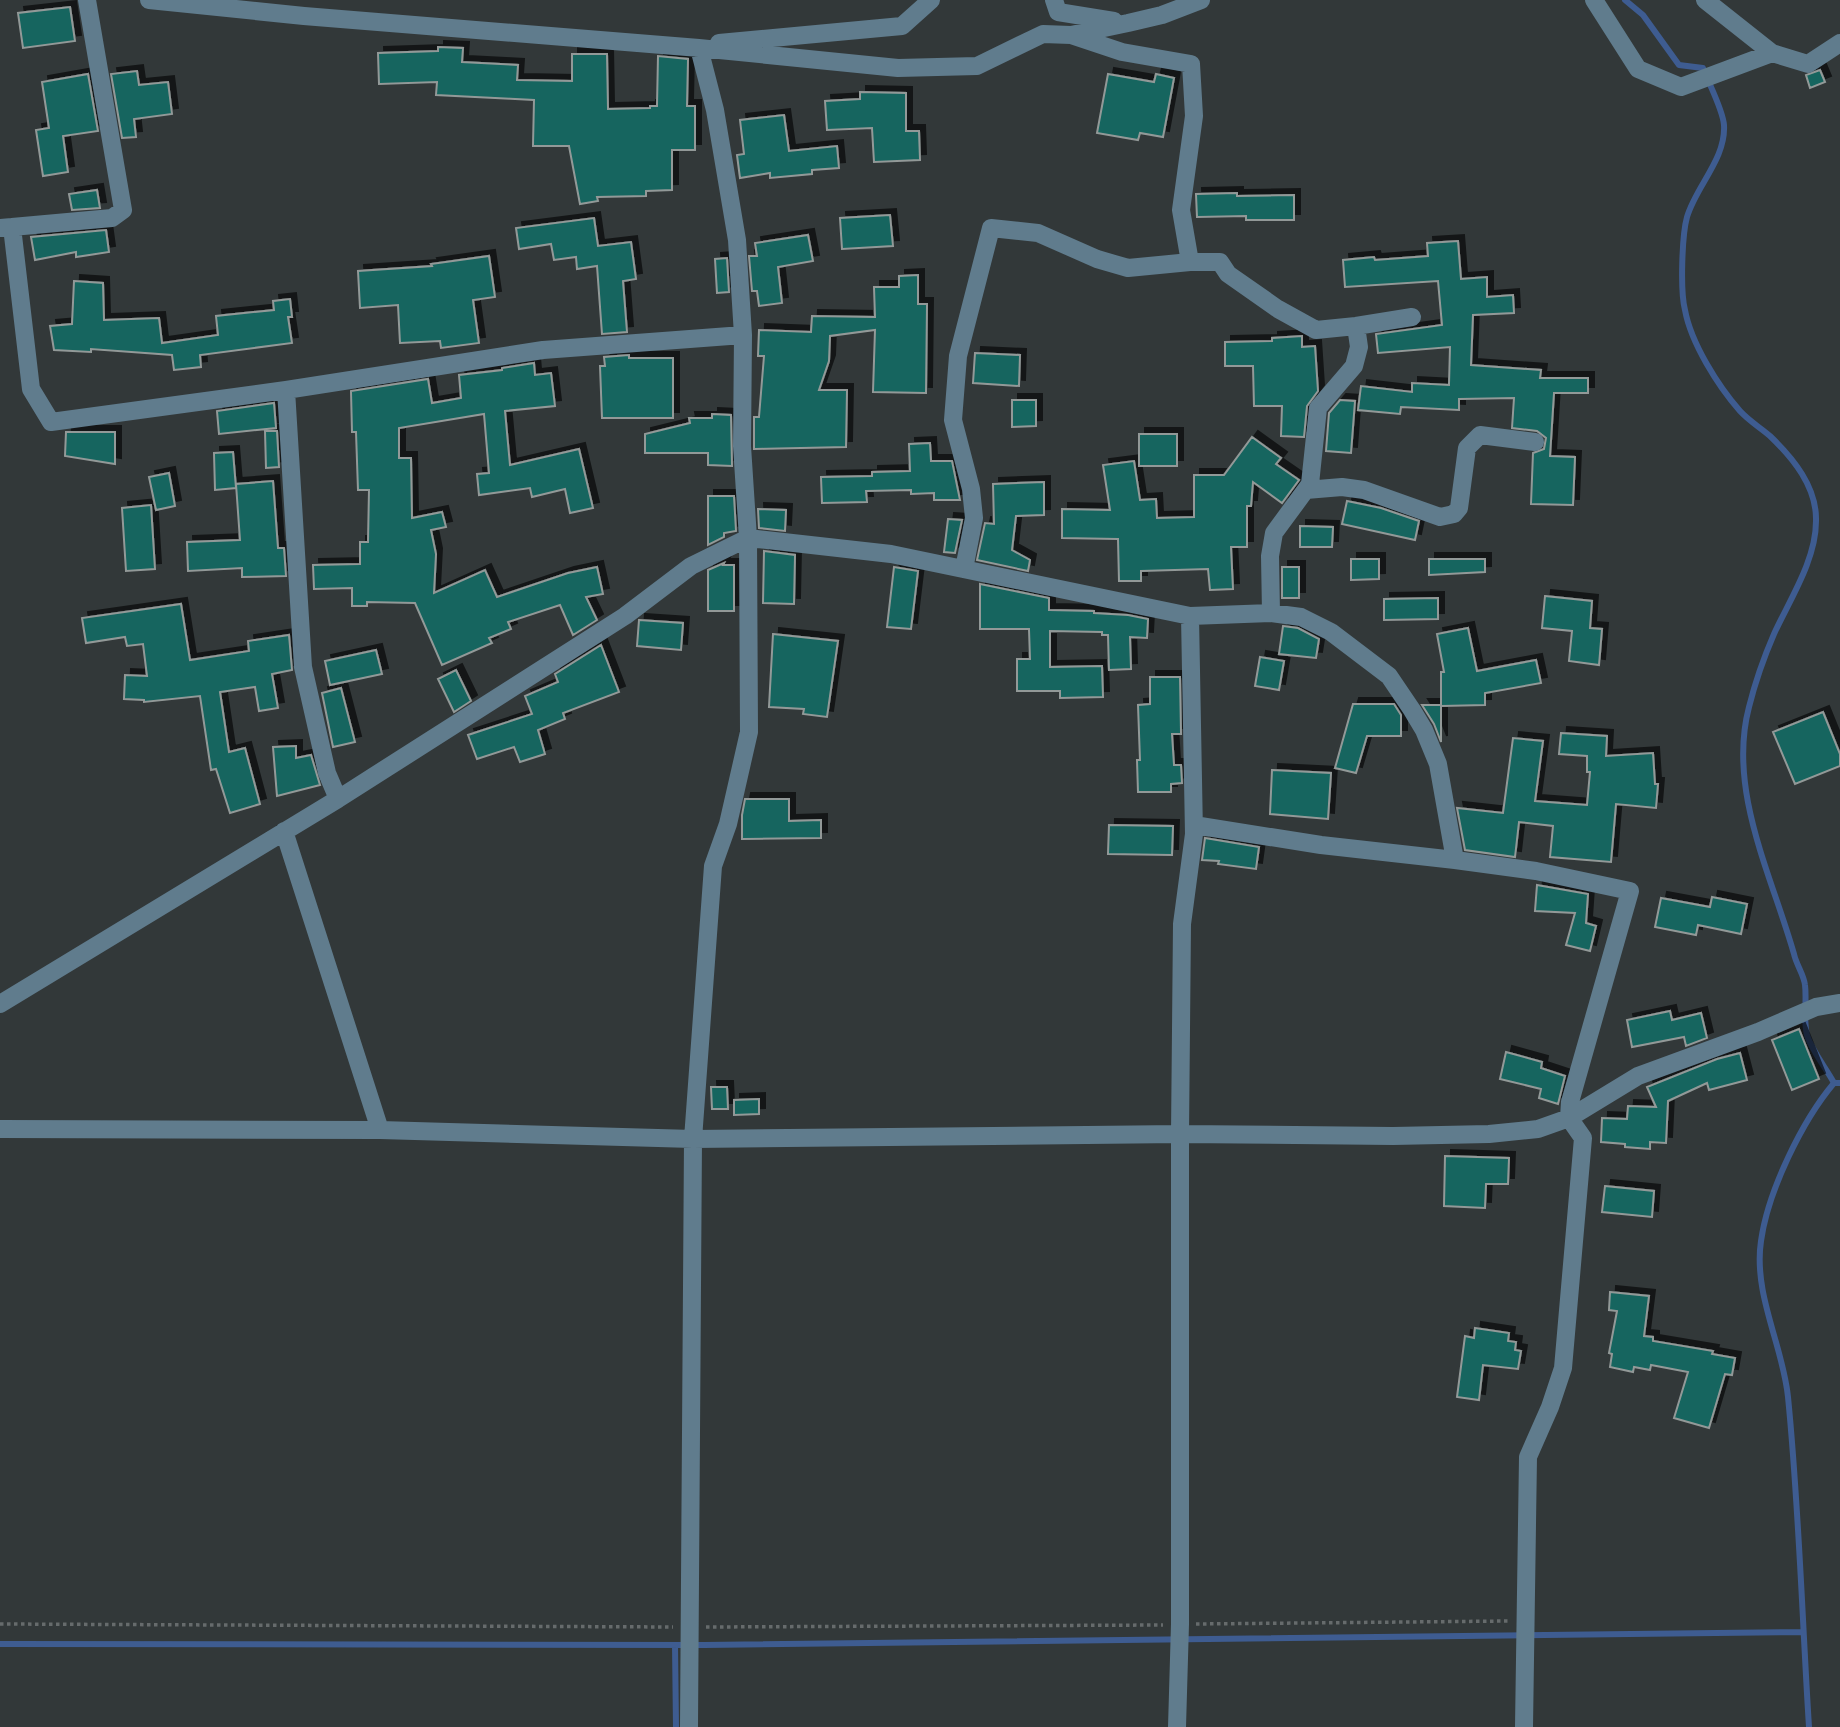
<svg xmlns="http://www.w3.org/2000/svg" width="1840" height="1727" font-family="'PT Sans',sans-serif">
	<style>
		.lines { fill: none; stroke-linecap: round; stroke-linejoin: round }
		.stream { stroke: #3e5c91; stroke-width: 6 }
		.building { fill: #13655e; stroke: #929998; stroke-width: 2; filter: url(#shadow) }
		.path { stroke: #666b6c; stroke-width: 3.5; stroke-dasharray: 3.5 3.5; stroke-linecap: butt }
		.minor { stroke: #607c8d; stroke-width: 18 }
	</style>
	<defs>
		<filter id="shadow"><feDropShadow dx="6" dy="-6" stdDeviation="0" flood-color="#0009"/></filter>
	</defs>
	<rect width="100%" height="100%" fill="#323839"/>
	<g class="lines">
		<!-- stream -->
		<path class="stream" d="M1625,0L1643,15L1679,65L1703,68C1709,84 1723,110 1724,125C1726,159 1696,186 1687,217C1682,235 1680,291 1685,310C1691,343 1718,386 1740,411C1749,421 1761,428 1770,436C1793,458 1817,487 1816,521C1816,560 1790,599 1774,634C1764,657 1755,683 1749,707C1727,790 1772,876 1794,954C1796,964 1804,975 1805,985C1807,1001 1803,1019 1807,1035C1812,1051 1826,1068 1834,1083
			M0,1644L704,1645L1803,1632
			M675,1645L676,1727
			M1809,1727C1802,1617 1799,1507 1788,1397C1783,1346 1753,1294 1761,1241C1768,1191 1802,1121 1834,1083H1840"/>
	</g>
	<!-- building -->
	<path class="building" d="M70,7L75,41L23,48L18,13Z
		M438,47L463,48L462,62L518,65L517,80L572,81V54H607L608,109L650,108V106H657L658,56L688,59L687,106H695V150H672V190L646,191V196L597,197L598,201L580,204L569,146H533L534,100L436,95L437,82L379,84L378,53L438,51Z
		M1820,70L1825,82L1810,88L1806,75Z
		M137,71L139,85L168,82L172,114L134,119L136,137L122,138L111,74Z
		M88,74L98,131L63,136L68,172L43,176L36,130L49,128L42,82Z
		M1108,74L1154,82L1156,74L1174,78L1163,137L1140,133L1138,140L1097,133Z
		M860,92L906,93V131H919L920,160L874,162L872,128L827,130L825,101L860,99Z
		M784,115L789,151L837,146L839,168L812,170V174L770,178V173L740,178L737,155L744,154L740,120Z
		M97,190L100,208L72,210L69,194Z
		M1237,193V196L1294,195V220H1246V216L1197,217L1196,194Z
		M890,215L893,246L842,249L840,218Z
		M594,218L598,246L631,242L636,279L623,281L627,332L602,334L597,266L577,269L576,257L554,260L551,244L519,249L516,228Z
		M106,230L109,252L76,257V252L35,260L31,237Z
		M808,235L813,261L778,267L782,303L759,306L757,291H752L749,256H757L755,243Z
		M1458,241L1461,279L1487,277V297L1513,295L1514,313L1473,315L1471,365L1541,370L1540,378H1588V393H1554L1550,456L1575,457L1573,505L1531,504L1533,453L1544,449L1546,438L1537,431L1512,428L1514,398L1459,399V410L1401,407L1400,414L1358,410L1361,386L1412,392V383L1449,385L1450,347L1378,353L1376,334L1442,325L1438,281L1345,287L1343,260L1374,257L1375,260L1428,256L1427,243Z
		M489,256L495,297L473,300L479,343L441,348L440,341L400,343L398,305L360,308L358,271L432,266L431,264Z
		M727,258L729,292L717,293L715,259Z
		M918,275V304H927L926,393L873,392L875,330L830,336L829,361L819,390H847L846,447L754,449V417H759L764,356H758L759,330L811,332L812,316L875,317L874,287H899V276Z
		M74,281L103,283L104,320L159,318L162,343L218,335L216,316L274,310L273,301L290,299L292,317H288L292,343L200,355L201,367L174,370L172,355L91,349V352L54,350L50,326L72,324Z
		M1302,336V347L1315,346L1318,391L1307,406L1304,437L1281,436L1282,406H1254L1253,366H1225V342L1272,341V338Z
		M975,353L1020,355L1019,386L973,383Z
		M629,355V358H673V418H602L600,366H605L604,357Z
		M534,363L535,375L551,373L555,406L505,411L510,465L579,449L593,508L570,513L565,489L532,497L530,488L479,495L477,474L489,473L484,414L399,428V458H411L412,518L442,512L446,527L431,530L436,554L434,593L485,570L497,597L568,573L597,567L603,594L586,597L597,620L573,635L560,605L508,622L511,629L489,638L492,643L442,665L415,603L367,602V606H352V588L314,589L313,565L360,564V542H368L369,490H358L356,432H352L351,391L428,379L432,403L461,398L459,375L502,370V368Z
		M1012,400H1036V426L1012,427Z
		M1340,400L1355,401L1351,453L1326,451L1329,413Z
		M274,403L276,428L219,434L217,411Z
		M712,414L731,415L732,466L708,465V453H645V434L690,423L689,418H712Z
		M265,431H277L279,467L266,468Z
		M66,432H115V464L65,456Z
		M1139,434H1177V466H1139Z
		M1252,437L1281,458L1276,464L1299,480L1282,503L1253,482L1251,506H1247V547H1231L1233,589L1210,590L1208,569L1141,571V581H1119L1118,539L1062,538V509L1110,510L1103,465L1134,461L1140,500L1156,499L1157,518L1194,517V475H1224Z
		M930,443L931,461H952L960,500H934V493L911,494V490L866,491L867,502L822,503L821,477L872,476V472L910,471L909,444Z
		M233,452L236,488L215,490L214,453Z
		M169,473L175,506L156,510L149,477Z
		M273,481L278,548H284L286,576L242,577V568L188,571L187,542L240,540L236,484Z
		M1044,482V515L1016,516L1012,550L1030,560L1028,571L977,560L985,523L994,524L993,484Z
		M708,496H734L736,531L724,533V537L708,545Z
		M1347,501L1381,508L1419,521L1415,540L1342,524Z
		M151,505L155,569L126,571L122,508Z
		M758,509L786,510L785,531L759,528Z
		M948,519L962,520L955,553L944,552Z
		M1300,526L1333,527L1332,547H1300Z
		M764,551L795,555L794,604L763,603Z
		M1351,559H1379V579L1351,580Z
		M1429,559H1485V572L1429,575Z
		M724,563L723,565H734V611H708V570Z
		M894,567L918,571L911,629L887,627Z
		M1282,567H1299V598H1282Z
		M980,584L1049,598V610L1094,611V613L1128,615L1148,619L1147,638L1130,637L1131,669L1109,670L1108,635H1102V632L1050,631V667L1102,666L1103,697L1060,698V691H1017V659H1030L1029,629H980Z
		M1545,596L1592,601L1590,628L1602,629L1599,665L1569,661L1572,631L1542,628Z
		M1438,598V619L1384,620V599Z
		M181,604L190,660L249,651L248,641L289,635L292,670L272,674L278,708L259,711L255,687L220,692L229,752L245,748L260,804L230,813L216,769L211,770L200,696L144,702V700L124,699L125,675L147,676L143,644L127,646L125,637L86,643L82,618Z
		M639,620L683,623L681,650L637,646Z
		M1283,626L1298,628L1319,639L1316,658L1279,654Z
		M1468,628L1477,671L1536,660L1541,683L1485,693V705L1441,706V672H1444L1437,634Z
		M773,634L838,641L827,717L803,714L804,709L769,707Z
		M601,645L619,692L563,713L565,719L538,730L545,754L520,762L514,747L477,759L468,735L532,714L525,696L558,682L555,674Z
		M376,650L382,674L330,685L325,661Z
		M1260,657L1284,661L1279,690L1255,686Z
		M456,670L471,701L454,712L438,679Z
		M1150,677H1180L1181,734H1172L1174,765H1181L1182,783L1171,784V792H1138L1137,760H1140L1138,705L1150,704Z
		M341,688L355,742L333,747L322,693Z
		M1353,704H1394L1401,715V736H1367L1356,773L1335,768Z
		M1422,705H1441V742L1434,724Z
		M1823,712L1840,754V766L1795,784L1773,732Z
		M1561,733L1607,736L1606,756L1653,753L1655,784H1658L1656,808L1616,804L1611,862L1550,857L1553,826L1519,822L1515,857L1465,850L1457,808L1503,813L1513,738L1543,741L1535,801L1587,805L1590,772H1587V756L1559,754Z
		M296,746V758L311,755L320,785L277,796L273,747Z
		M1272,770L1331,773L1328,819L1270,814Z
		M745,799H789V821L821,820V838L742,839V815Z
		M1109,825L1173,826L1172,855L1108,854Z
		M1205,838L1259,847L1256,869L1218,864L1219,861L1202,860Z
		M1537,885L1588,894L1586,923L1596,926L1590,951L1566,945L1575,913L1535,911Z
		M1712,897L1747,904L1741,934L1698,925L1696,935L1655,927L1661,898L1710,907Z
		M1670,1011L1672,1020L1701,1013L1707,1038L1686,1046L1684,1037L1632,1047L1627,1020Z
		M1799,1029L1819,1079L1792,1090L1772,1040Z
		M1506,1052L1542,1062L1541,1068L1565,1076L1558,1104L1539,1098L1541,1089L1500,1079Z
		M1740,1053L1747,1080L1709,1090L1707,1083L1668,1101L1666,1143L1650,1142V1149L1625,1147V1144L1601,1142L1602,1118L1627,1119L1628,1106L1656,1107L1647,1087L1717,1059Z
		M711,1087H727L728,1109H712Z
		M759,1099V1114L734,1115V1100Z
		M1445,1156L1509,1158L1508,1184H1486L1485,1208L1444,1206Z
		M1605,1186L1654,1191L1652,1217L1602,1212Z
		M1610,1292L1649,1296L1644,1336L1653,1337V1341L1713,1351L1712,1354L1735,1358L1732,1375L1725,1374L1709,1428L1674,1418L1688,1372L1651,1365L1650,1370L1634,1367L1633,1372L1610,1367L1612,1354L1609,1353L1617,1311L1609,1310Z
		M1475,1328L1509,1333L1508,1341L1516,1342L1515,1350L1521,1351L1518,1369L1483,1365L1479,1400L1457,1397L1465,1336L1474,1338Z"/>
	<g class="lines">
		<!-- path -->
		<path class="path" d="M0,1624L673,1627
			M1196,1624L1510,1621
			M706,1627L1163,1625"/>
		<!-- minor -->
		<path class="minor" d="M149,0L304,16L699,48L898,68L977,66L1043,34L1071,35L1128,23L1162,15L1201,0
			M1054,0L1058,12L1114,21
			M1594,0L1638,69L1681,87L1772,53
			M1705,0L1772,53L1808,64L1840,43
			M1071,35L1122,52L1191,64L1194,116L1181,210L1190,262
			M719,43L902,26L931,0
			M12,227L112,218L123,210L87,0
			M0,228L12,227L31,389L51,422L286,390L543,350L743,335
			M286,390L303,667L327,773L338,799
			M1306,490L1342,487L1364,490L1440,517L1454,514L1459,508L1467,448L1480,435L1535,442
			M964,569L974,518L971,489L953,420L958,356L991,228L1038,233L1097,259L1128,268L1190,262H1220L1228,274L1278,309L1316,330L1356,326L1412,317
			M1271,613L1270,556L1274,533L1310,484L1318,408L1354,366L1359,347L1356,326
			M1194,825L1321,845L1455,860
			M284,831L380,1130
			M0,1004L338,799L625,616L691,566L748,538L891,554L1190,616L1271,613L1301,617L1331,632L1389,676L1412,710L1424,730L1438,764L1455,860L1536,871L1630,891L1570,1102L1569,1118L1583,1138L1563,1368L1550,1407L1528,1457L1524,1727
			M0,1129L380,1130L693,1139L1180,1134L1393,1136L1489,1134L1538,1129L1569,1118L1638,1076L1758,1032L1816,1007L1840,1003
			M689,1727L693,1139L713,866L728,824L749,732L748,538L742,446L743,335L737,240L715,110L699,48
			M1177,1727L1180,1624V1134L1182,924L1194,834L1190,616"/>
	</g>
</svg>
